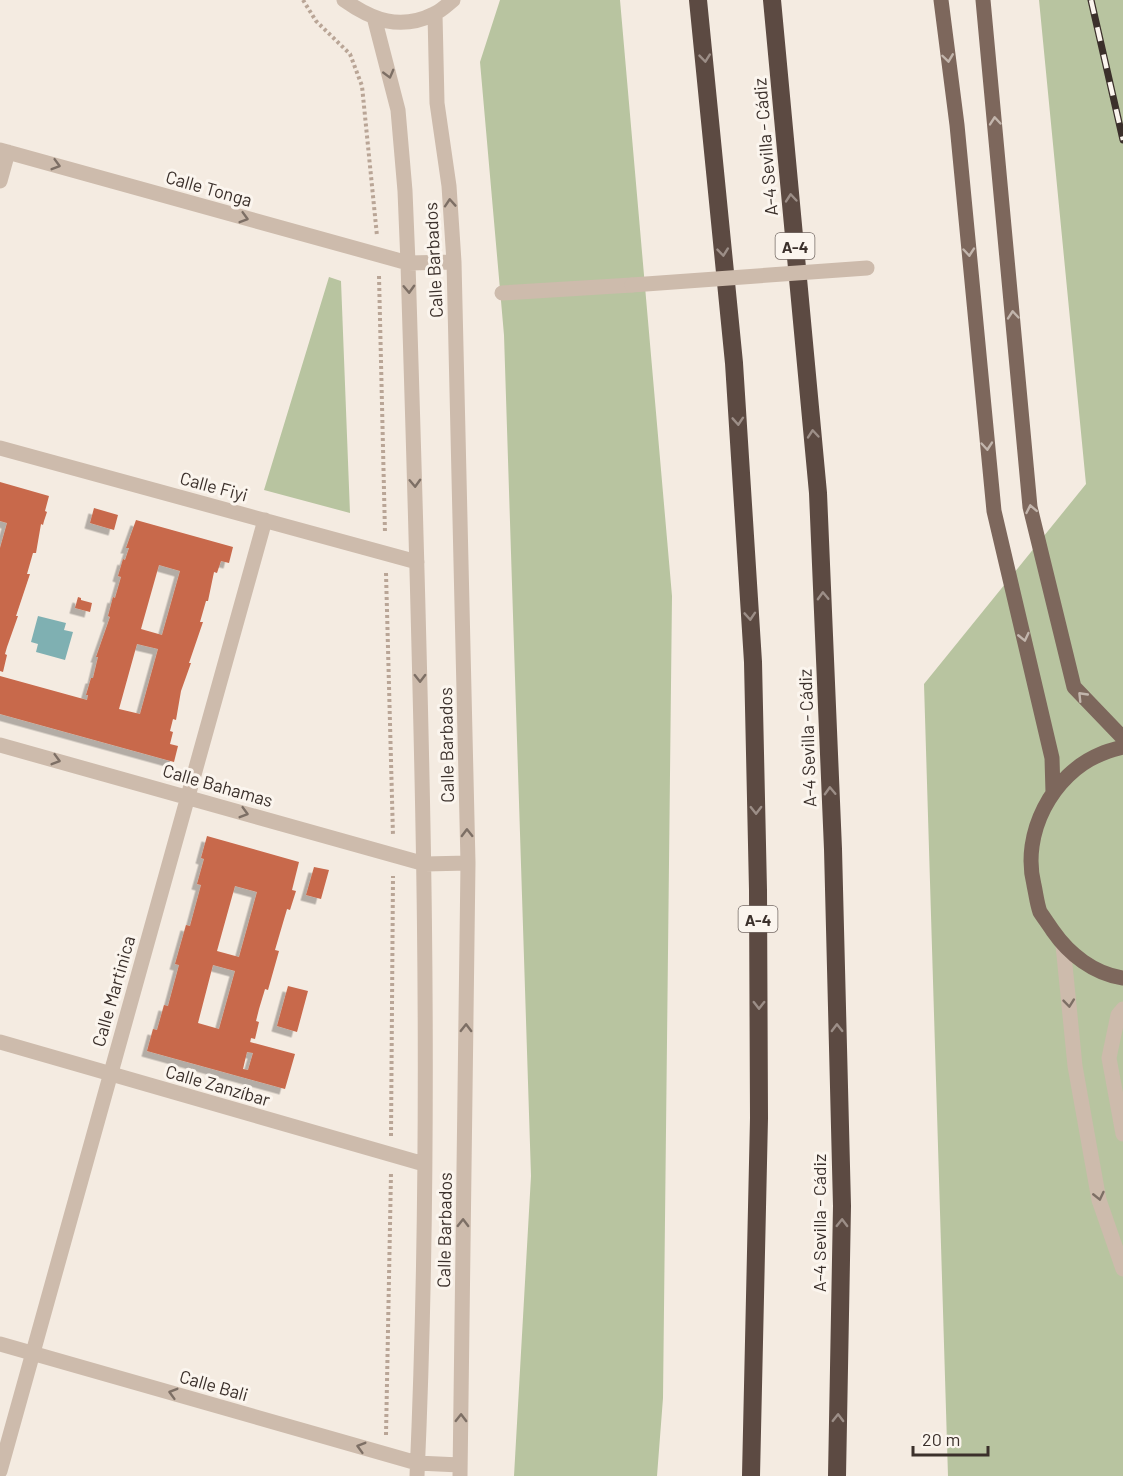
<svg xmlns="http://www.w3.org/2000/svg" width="1123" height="1476" font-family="Barlow,sans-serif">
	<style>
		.green { fill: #b8c4a0 }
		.water { fill: #7fb0b2 }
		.building { fill: #c8694b; fill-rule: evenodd; filter: url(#shadow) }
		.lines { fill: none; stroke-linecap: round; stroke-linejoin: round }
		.path { stroke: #b9a596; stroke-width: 4; stroke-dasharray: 3 3; stroke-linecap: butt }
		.minor { stroke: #cdbbac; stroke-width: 15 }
		.major { stroke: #7d675c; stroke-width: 15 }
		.highway { stroke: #5c4a42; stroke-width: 18 }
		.rail-casing { stroke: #3b302b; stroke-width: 7 }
		.rail { stroke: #fbf5ee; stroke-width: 4.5; stroke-dasharray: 14; stroke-linecap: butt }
		.minor-bridge { stroke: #cdbbac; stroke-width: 15 }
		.oneway { stroke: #9c8e87 }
		.oneway2 { stroke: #c2b5ac }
		.oneway3 { stroke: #7d6f65 }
		.labels { text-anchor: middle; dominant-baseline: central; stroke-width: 6; stroke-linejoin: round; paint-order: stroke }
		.shield { fill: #fbf5ee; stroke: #756b66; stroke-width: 1.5 }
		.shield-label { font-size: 16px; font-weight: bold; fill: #3b302b }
		.street-label { font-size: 18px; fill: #3b302b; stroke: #fbf5ee }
	</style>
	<defs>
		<filter id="shadow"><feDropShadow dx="-5.5" dy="5.5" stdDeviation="0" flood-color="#0004"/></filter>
	</defs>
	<rect width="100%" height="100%" fill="#f4ebe1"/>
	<!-- green -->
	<path class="green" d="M500,0H620L672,596L663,1398L657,1476H514L531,1176L504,335L480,62Z
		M1039,0H1123V1476H948L924,684L1086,484Z
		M329,277L341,281L350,513L264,490Z"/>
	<!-- water -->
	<path class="water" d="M38,616L66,623L64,630L73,632L65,660L36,652L38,644L31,642Z"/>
	<!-- building -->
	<path class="building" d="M0,482L49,496L45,511L47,512L44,521L43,525L41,524L36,553H33L27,574H30L16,616H18L7,647L5,654L7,655L3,672L0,671V548L7,523L0,521Z
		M94,508L118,515L114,530L90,523Z
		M136,520L233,547L229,563L221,561L217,573L214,572L208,601H206L200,622H203L189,663H191L181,691L176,720L173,719L170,731L173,732L170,744L178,746L174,762L0,714V676L87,700L88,695H86L91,678H93L98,657H96L110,617L108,616L113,597L115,598L121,577L118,576L123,559L125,560L129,548H126ZM159,565L180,571L162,635L141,629ZM137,644L158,649L140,714L119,709Z
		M78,597L81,598V600L92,603L90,612L75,608Z
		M207,836L299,862L292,890L296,891L290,910L287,909L275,950L279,951L268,990L265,989L259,1009L256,1021L259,1022L255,1039L251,1038L250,1042L295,1054L285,1089L147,1051L153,1029L157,1030L164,1005L168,1006L179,965L175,964L186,925L190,926L201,885L197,884L204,859L201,858ZM235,886L257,892L239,957L217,951ZM213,965L235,971L219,1029L198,1023ZM247,1052L253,1053L248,1070L243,1069Z
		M314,867L329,870L321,899L306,895Z
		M288,986L308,991L297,1032L277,1026Z"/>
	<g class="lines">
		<!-- path -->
		<path class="path" d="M303,0L316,21L350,54L362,86L377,236
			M379,276L385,533
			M386,573L393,836
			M391,1136L393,876
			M386,1435L391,1173"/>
		<!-- minor -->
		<path class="minor" d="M344,0C372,20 400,31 434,14C441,11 447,5 453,0
			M435,14L437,103L449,186L454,262L468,863L460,1476
			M374,17L398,110L405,191L408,263C420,667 435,1072 417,1476
			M0,150L408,263L454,262
			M0,181L8,152
			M502,293L632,285
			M0,448L417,562
			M0,745L425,864L468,863
			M1063,945L1075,1066L1099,1200L1123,1269
			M1123,1009L1118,1015L1109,1058L1123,1134
			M0,1042L424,1164
			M0,1344L417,1463L460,1465
			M0,1471L265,520"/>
		<!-- major -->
		<path class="major" d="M941,0L957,125L994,511L1052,758L1053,792
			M983,0L1030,507L1074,687L1123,738
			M1123,747C1116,749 1108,751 1101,754C1052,774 1021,834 1034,885C1036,894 1037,904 1040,912C1044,918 1049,925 1053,931C1069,954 1094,974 1123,978"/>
		<!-- highway -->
		<path class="highway" d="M698,0L734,363L753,662L758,890L759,1118L751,1476
			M772,0L818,493L833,849L842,1206L837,1476"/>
		<defs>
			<path id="rail" d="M1091,0L1123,140"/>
		</defs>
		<!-- rail casing -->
		<use href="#rail" class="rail-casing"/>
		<!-- rail -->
		<use href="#rail" class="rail"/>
		<!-- minor-bridge -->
		<path class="minor-bridge" d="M632,285L867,268"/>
	</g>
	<!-- one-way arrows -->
	<defs><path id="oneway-chevron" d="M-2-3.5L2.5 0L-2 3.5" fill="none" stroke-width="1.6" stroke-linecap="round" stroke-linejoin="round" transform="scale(1.5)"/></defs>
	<g class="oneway">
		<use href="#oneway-chevron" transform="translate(705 58) rotate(84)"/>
		<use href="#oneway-chevron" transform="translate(791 198) rotate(-95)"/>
		<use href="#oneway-chevron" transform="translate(723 252) rotate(84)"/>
		<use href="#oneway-chevron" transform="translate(738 421) rotate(86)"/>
		<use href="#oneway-chevron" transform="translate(813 434) rotate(-95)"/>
		<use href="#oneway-chevron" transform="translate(823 596) rotate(-92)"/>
		<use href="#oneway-chevron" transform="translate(750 616) rotate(86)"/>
		<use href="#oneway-chevron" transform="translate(830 791) rotate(-92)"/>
		<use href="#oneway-chevron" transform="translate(756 810) rotate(89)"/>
		<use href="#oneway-chevron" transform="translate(759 1005) rotate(90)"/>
		<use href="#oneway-chevron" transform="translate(837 1028) rotate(-91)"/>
		<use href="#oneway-chevron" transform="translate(842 1223) rotate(-89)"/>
		<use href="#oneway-chevron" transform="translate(838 1418) rotate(-89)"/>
	</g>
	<g class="oneway2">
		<use href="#oneway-chevron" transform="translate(948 58) rotate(82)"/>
		<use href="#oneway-chevron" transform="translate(995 121) rotate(-95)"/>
		<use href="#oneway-chevron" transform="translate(969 252) rotate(85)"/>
		<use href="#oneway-chevron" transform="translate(1013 315) rotate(-95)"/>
		<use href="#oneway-chevron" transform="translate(987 446) rotate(85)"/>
		<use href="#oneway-chevron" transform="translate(1031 509) rotate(-101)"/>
		<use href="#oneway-chevron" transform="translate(1024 637) rotate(77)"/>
		<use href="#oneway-chevron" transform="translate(1082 696) rotate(-134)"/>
	</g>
	<g class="oneway3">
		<use href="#oneway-chevron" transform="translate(389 74) rotate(75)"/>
		<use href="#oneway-chevron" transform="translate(56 165) rotate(16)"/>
		<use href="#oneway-chevron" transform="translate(450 203) rotate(-94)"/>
		<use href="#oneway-chevron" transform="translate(244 218) rotate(16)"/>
		<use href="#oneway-chevron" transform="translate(409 289) rotate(88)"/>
		<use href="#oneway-chevron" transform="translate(415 483) rotate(88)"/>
		<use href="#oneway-chevron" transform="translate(420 678) rotate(89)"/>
		<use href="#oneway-chevron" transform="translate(56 760) rotate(16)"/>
		<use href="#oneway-chevron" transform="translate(244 813) rotate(16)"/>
		<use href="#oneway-chevron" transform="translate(467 833) rotate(-91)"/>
		<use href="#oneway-chevron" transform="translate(1069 1003) rotate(84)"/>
		<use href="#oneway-chevron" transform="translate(466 1028) rotate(-89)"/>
		<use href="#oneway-chevron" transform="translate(1099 1196) rotate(77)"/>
		<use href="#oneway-chevron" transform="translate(463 1223) rotate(-89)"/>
		<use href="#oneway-chevron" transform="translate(173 1393) rotate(-164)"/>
		<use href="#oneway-chevron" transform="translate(461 1418) rotate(-89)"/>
		<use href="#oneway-chevron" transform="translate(361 1447) rotate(-164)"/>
	</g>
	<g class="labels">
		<!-- shield labels -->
		<g class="shield">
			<rect x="775.5" y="233" width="39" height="26" rx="4.5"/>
			<rect x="738.5" y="906" width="39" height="26" rx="4.5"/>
		</g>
		<g class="shield-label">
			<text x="795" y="246">A-4</text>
			<text x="758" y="919">A-4</text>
		</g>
		<!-- street labels -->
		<g class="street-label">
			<text transform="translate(765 147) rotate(-95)">A-4 Sevilla - Cádiz</text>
			<text transform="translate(209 188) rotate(16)">Calle Tonga</text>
			<text transform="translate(433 260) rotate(-93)">Calle Barbados</text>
			<text transform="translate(214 486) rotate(15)">Calle Fiyi</text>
			<text transform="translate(807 738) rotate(-92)">A-4 Sevilla - Cádiz</text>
			<text transform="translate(446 745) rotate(-91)">Calle Barbados</text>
			<text transform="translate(218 785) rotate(16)">Calle Bahamas</text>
			<text transform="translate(113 991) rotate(-74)">Calle Martinica</text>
			<text transform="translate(218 1085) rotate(16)">Calle Zanzíbar</text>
			<text transform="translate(819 1223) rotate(-90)">A-4 Sevilla - Cádiz</text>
			<text transform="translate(444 1230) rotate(-89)">Calle Barbados</text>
			<text transform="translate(214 1385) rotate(16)">Calle Bali</text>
		</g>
	</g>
	<!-- scale -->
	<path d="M913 1446v9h75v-9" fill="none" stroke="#3b302b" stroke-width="3"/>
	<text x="922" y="1446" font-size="18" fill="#3b302b" stroke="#fbf5ee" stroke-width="4.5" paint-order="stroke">20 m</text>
</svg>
